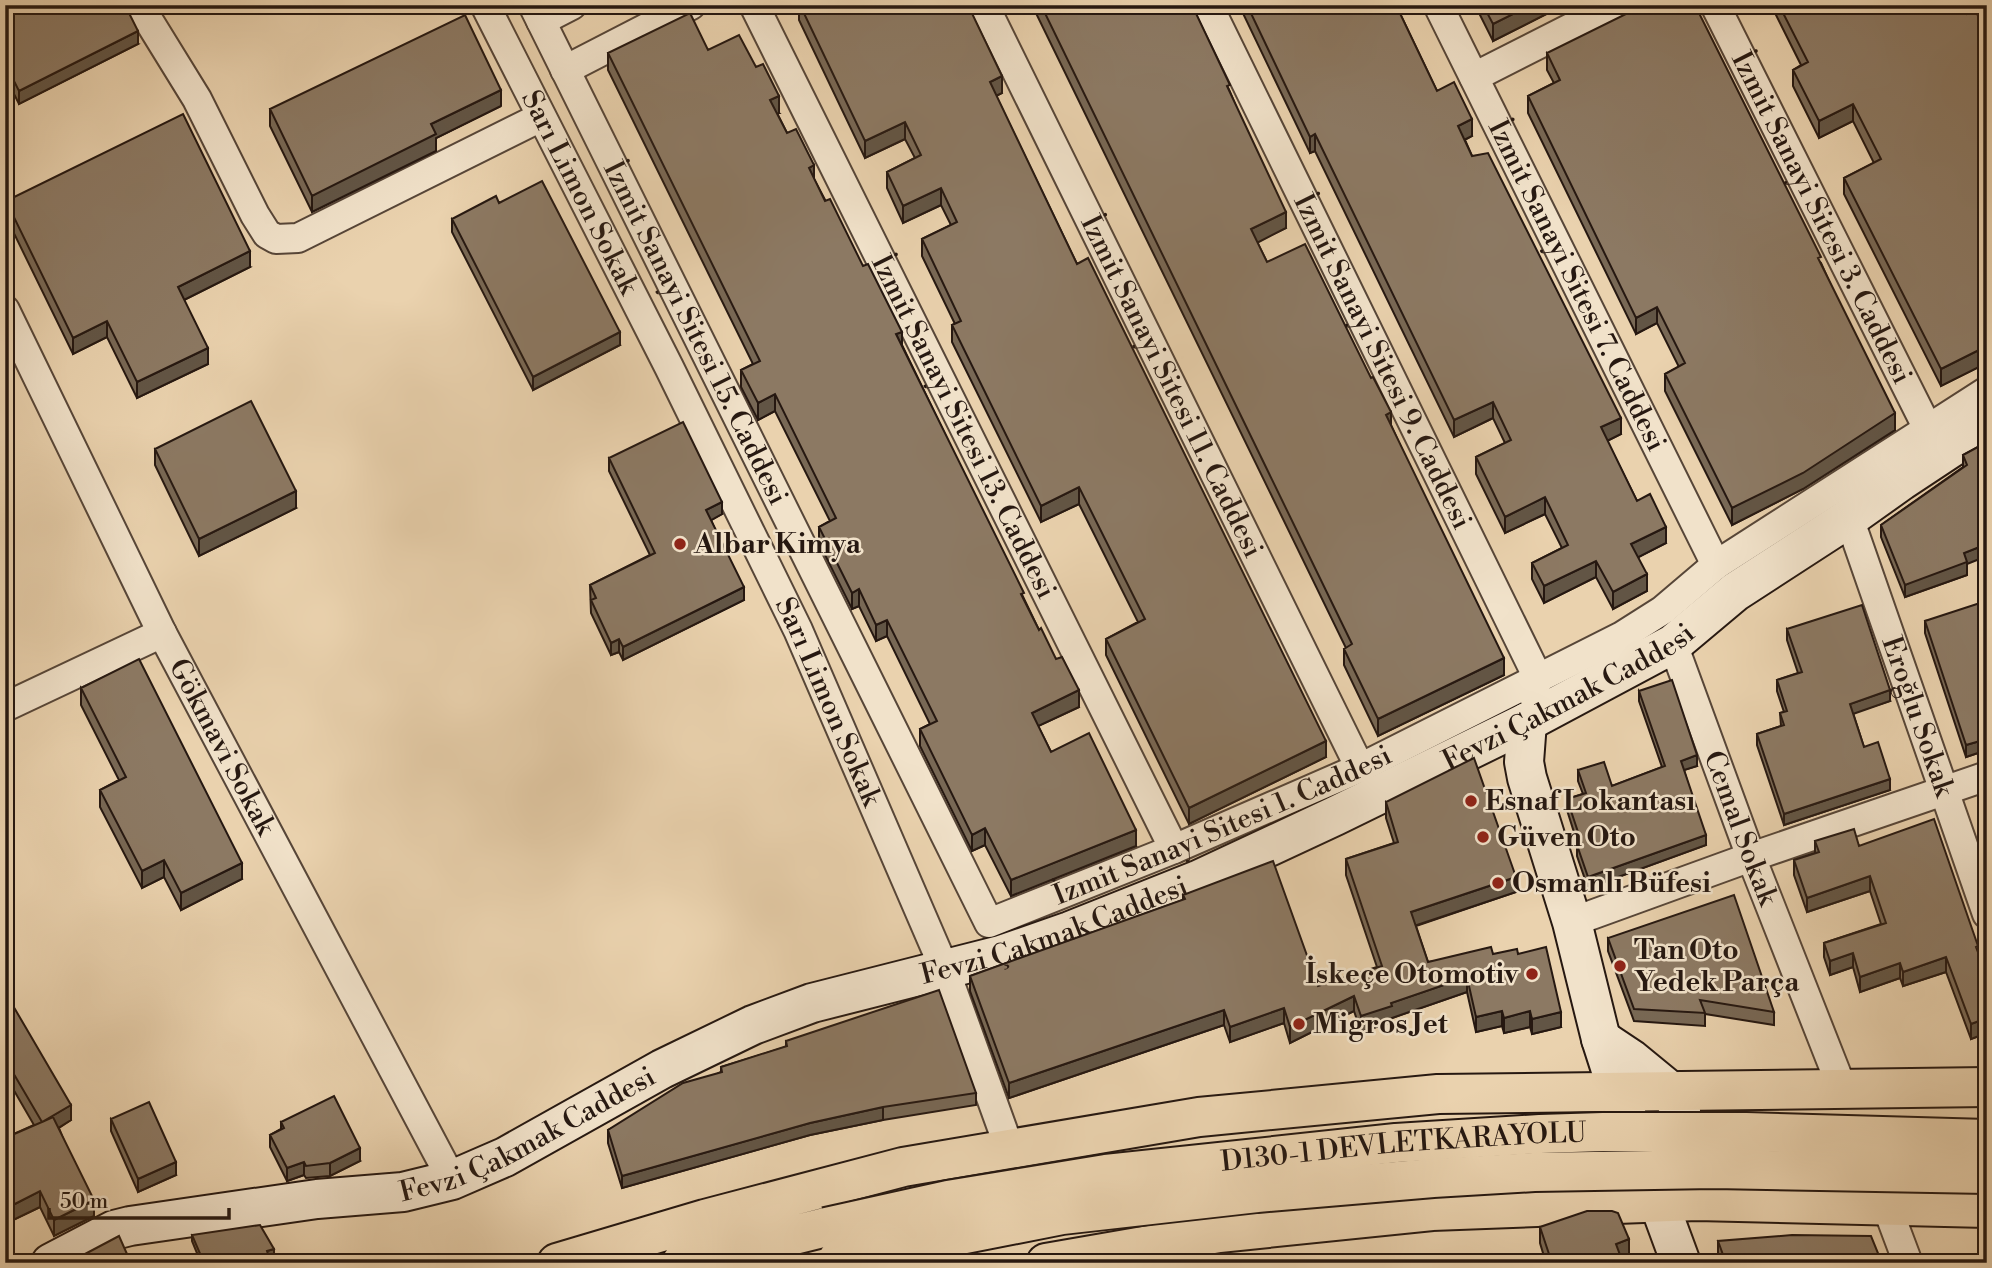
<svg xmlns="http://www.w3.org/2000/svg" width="1992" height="1268" font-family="'Libre Bodoni',serif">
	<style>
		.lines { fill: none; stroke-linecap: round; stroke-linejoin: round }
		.street-casing { stroke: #574638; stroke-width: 32 }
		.secondary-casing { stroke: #261811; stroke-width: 42 }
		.highway-casing { stroke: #261811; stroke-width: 42 }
		.street { stroke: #f1e2ca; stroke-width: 28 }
		.secondary { stroke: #f1e2ca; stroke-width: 38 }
		.highway { stroke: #ead2ae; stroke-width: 38 }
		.highway-bridge-casing { stroke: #261811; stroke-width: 42; stroke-linecap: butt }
		.highway-bridge { stroke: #ead2ae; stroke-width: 38 }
		.wall { fill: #786855; stroke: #261811; stroke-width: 2 }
		.shaded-wall { fill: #625545; stroke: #261811; stroke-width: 2 }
		.building { fill: #8c7963; stroke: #261811; stroke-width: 2 }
		.poi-dot { fill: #8f2418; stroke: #f1e2ca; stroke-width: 2.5 }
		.labels { text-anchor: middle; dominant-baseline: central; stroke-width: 5; stroke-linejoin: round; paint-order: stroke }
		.street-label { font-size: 28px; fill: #261811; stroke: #f1e2ca }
		.poi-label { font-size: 28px; font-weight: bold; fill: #261811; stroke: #f1e2ca; text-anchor: start }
	</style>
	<rect width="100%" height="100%" fill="#ead2ae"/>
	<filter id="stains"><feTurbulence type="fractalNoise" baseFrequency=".00286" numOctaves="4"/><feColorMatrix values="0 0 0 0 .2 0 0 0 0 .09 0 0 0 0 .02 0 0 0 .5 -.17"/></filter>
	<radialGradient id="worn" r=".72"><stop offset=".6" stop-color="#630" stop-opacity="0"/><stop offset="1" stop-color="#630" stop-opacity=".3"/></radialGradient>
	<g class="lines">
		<defs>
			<g id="street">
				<path d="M139,5L197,99L255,215L267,234L276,239L298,238L541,117"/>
				<path id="s1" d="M485,5L669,367L798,630L945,970L1010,1150"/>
				<path id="s2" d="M533,5L989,923L1174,849L1360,768L1622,636L1663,610L1716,565L1987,391"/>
				<path id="s3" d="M754,5L1174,849"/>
				<path id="s4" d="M984,5L1360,768"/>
				<path id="s5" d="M1208,5L1538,678L1533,695"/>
				<path id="s6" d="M1438,5L1716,565"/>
				<path id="s7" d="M1715,5L1928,429"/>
				<path d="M1986,5L1987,6"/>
				<path d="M541,21L572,5"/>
				<path d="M565,70L691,5"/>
				<path d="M1474,77L1616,5"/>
				<path id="s8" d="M5,310L162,633L452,1180"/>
				<path id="s9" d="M1849,518L1987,914"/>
				<path id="s10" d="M1673,644L1751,857L1842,1088"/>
				<path d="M5,707L162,633"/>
				<path d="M1572,922L1751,857L1987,776"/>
				<path d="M1887,1207L1908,1263"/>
			</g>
			<g id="secondary">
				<path d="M1527,722L1524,762L1527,778L1572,922L1601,1039L1618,1092L1681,1263"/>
				<path d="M1601,1039L1631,1059L1670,1091L1681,1111"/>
				<path id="s11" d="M51,1263L114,1230L130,1226L317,1199L403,1192L452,1180L505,1157L662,1069L753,1025L812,1003L1001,955L1070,931L1198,880L1335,816L1527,722L1673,644L1735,592L1849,518L1901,481L1987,424"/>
			</g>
			<path id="highway" d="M557,1263L705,1219L903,1167L1199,1117L1438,1094L1987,1087
				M681,1263L826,1227
				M1046,1263L1219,1233L1432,1211L1697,1201L1987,1208"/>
		</defs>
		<!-- street casing -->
		<use href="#street" class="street-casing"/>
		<!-- secondary casing -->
		<use href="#secondary" class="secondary-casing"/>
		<!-- highway casing -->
		<use href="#highway" class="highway-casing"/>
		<!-- street -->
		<use href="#street" class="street"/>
		<!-- secondary -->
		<use href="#secondary" class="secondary"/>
		<!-- highway -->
		<use href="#highway" class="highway"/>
		<defs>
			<g id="highway-bridge">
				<path id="s12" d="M826,1227L948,1200L1106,1174L1396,1143L1540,1134L1603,1132H1746L1987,1139"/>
				<path d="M838,1259L1062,1215L1257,1193L1433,1178L1534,1172L1714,1169L1987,1174"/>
			</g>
		</defs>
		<!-- highway-bridge casing -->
		<use href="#highway-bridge" class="highway-bridge-casing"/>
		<!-- highway-bridge -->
		<use href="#highway-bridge" class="highway-bridge"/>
	</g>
	<!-- wall -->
	<path class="wall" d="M5,5L138,44L19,104L11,88L5,91Z
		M799,5H968L1002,93L996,96L1077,264L1326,757L1189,824L1106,655V639L1138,622L1079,504L1041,522L952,342V325L955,324L922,256V239L951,225L941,205L903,223L887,188V172L915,158L905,139L865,158L799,20Z
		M1032,5H1192L1230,92L1286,228L1257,242L1267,262L1391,425L1504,675L1378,736L1344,665V649L1346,648Z
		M1239,5H1396L1437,91L1472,136L1465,140L1472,156L1621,434L1607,441L1637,501L1666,543L1638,557L1647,591L1613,609L1596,577L1544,603L1532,579V563L1562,548L1545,514L1505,533L1476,474V457L1505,443L1493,418L1454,437L1315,151L1310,153Z
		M1475,5H1564L1493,41Z
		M1771,5H1963L1967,14L1987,33V363L1941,386L1844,194V178L1874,163L1853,121L1819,138L1793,86V70L1801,65Z
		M708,50L779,113H777L787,133L814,179L902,345L1039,630L1079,707L1038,726L1051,752L1136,846L1011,896L985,845L972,851L920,746V729L930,724L887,636L876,641L859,606L852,609L819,543V527L830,521L775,411L758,420L741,387V370L753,364L608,70V53Z
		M1547,53L1821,263L1895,430L1803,489L1732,525L1665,391V374L1679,367L1657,323L1636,334L1528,113V96L1554,83L1547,70Z
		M501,106L436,138V151L312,212L270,126V109Z
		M6,201L250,267L184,300L208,364L137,398L107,337L73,354L6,217Z
		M452,219L620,345L533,390L452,232Z
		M1987,442L1967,564V575L1905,597L1881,537V525L1963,467V455Z
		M155,449L296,508L199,556L155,465Z
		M609,458L722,514L711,520L744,600L623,660L619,652L611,655L591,613L590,585L650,555L609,471Z
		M1987,614V750L1966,757L1925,633V621Z
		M1787,629L1890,701L1853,713L1864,747L1890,790L1784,825L1757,745V734L1781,726L1780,713L1784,712L1777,691V680L1798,673L1787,640Z
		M81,688L242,879L181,910L164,877L142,888L100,807V790L119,780L81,705Z
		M1639,691L1697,766L1684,770L1706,845L1588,888L1577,856V845H1578L1567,810V799L1583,794L1578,781V770L1612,786L1662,767L1639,701Z
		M1386,802L1516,892L1416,926L1428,962L1493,954H1518L1561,1027L1532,1034L1530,1027L1504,1033L1502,1026L1476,1032L1467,992L1392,1018V1022L1361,1032L1354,1011L1290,1043L1284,1023L1230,1042L1224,1025L1009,1098L970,991V976L1183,900V895L1318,986L1377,967L1346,875V859L1394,843L1386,818Z
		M1815,841L1859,846L1978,954L1987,976V1033L1971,1039L1946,972L1903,986L1900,978L1860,992L1853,967L1830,975L1824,957V943L1881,924L1870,891L1807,912L1794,875V860L1815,853Z
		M1608,938L1774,1012V1025L1705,1014V1026L1634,1021L1608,951Z
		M5,992L71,1120L59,1128L94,1216L54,1236L40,1207L5,1224V1138L34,1125L5,1075Z
		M786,1041L976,1093V1105L883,1120L810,1135L622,1188L608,1143V1130L721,1072V1067L786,1047Z
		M111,1119L176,1175L138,1192L111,1131Z
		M281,1122L360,1161L330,1176L306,1178L304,1175L287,1181L270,1147V1135L281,1129Z
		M1540,1227L1629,1254L1621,1257L1623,1263H1546L1540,1243Z
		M192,1235L274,1255L269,1256L271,1263H201L192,1241Z
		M1718,1241L1882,1263H1720L1718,1258Z"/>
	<!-- shaded-wall -->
	<path class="shaded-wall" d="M1531,5H1564L1493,41V24Z
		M138,31V44L19,104V91Z
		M11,75V88L5,91V78Z
		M1002,76V93L990,99V82Z
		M501,90V106L436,138V151L312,212V196L431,124Z
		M779,96V113L770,117V100Z
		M1853,104V121L1819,138V121Z
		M1472,119V136L1458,143V126Z
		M905,122V139L865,158V141Z
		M1315,134V151L1310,153V137Z
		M814,165V182L809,168Z
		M941,188V205L903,223V206Z
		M1286,212V228L1251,246V229Z
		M250,251V267L178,303V287Z
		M1657,307V323L1636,334V318Z
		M107,321V337L73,354V338Z
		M620,332V345L533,390V377Z
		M902,332V348L896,334Z
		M1987,346V363L1941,386V369Z
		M208,348V364L137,398V382Z
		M775,394V411L758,420V403Z
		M1493,402V418L1454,437V420Z
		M1391,412V429L1386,415Z
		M1895,413V430L1803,489L1732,525V508Z
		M1621,418V434L1601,444V427Z
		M1079,487V504L1041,522V506Z
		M296,491V508L199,556V539Z
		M1545,497V514L1505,533V517Z
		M722,502V514L706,523V510Z
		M1666,527V543L1631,561V544Z
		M1987,544V556L1967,564V575L1905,597V585L1964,553Z
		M1596,561V577L1544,603V586Z
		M1647,574V591L1613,609V592Z
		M744,587V600L623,660V647Z
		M859,589V606L852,609V593Z
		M887,620V636L876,641V625Z
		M619,639V652L611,655V643Z
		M1504,658V675L1378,736V719Z
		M1079,690V707L1032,729V713Z
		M1890,690V701L1850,715V704Z
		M1987,739V750L1966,757V745Z
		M1326,741V757L1189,824V808Z
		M1697,755V766L1681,771V761Z
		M1890,779V790L1784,825V814Z
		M985,828V845L972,851V835Z
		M1136,830V846L1011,896V880Z
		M1706,835V845L1588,888V877Z
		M164,860V877L142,888V871Z
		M242,863V879L181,910V893Z
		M1870,876V891L1807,912V898Z
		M1516,877V892L1411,927V912Z
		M1853,953V967L1830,975V961Z
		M1946,957V972L1903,986V972Z
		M1900,963V978L1860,992V977Z
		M1467,977V992L1392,1018V1022L1361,1032V1016L1391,1003Z
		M1354,996V1011L1290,1043V1027Z
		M1284,1008V1023L1230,1042V1027Z
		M1224,1010V1025L1009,1098V1083Z
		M1502,1011V1026L1476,1032V1017Z
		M1530,1011V1027L1504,1033V1018Z
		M1561,1012V1027L1532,1034V1019Z
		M1987,1018V1033L1971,1039V1024Z
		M71,1105V1120L42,1138V1122Z
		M883,1107V1120L810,1135L622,1188V1176L810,1123Z
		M360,1148V1161L330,1176V1163Z
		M176,1162V1175L138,1192V1179Z
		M304,1162V1175L287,1181V1168Z
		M40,1191V1207L5,1224V1209Z
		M94,1200V1216L54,1236V1220Z
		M1629,1239V1254L1616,1259V1244Z
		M274,1249V1255L267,1257V1251Z"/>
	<!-- building -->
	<path class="building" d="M5,5H125L138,31L19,91L11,75L5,78Z
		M800,5H968L1002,76L990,82L1077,264L1088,258L1326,741L1189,808L1106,639L1145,619L1079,487L1041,506L952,325L961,321L922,239L957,222L941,188L903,206L887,172L921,155L905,122L865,141Z
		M1041,5H1192L1230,85L1227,86L1286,212L1251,229L1267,262L1305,244L1371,378L1373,377L1391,412L1386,415L1504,658L1378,719L1344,649L1352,644Z
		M1247,5H1396L1437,91L1454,82L1472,119L1458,126L1472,156L1488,153L1621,418L1601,427L1637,501L1650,494L1666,527L1631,544L1647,574L1613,592L1596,561L1544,586L1532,563L1568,545L1545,497L1505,517L1476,457L1511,440L1493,402L1454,420L1315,134L1310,137Z
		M1483,5H1531L1493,24Z
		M1644,5H1695L1821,257L1818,258L1895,413L1803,473L1732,508L1665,374L1685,363L1657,307L1636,318L1528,96L1560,80L1547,53Z
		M1779,5H1963L1967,14L1975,10L1987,33V346L1941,369L1844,178L1881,159L1853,104L1819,121L1793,70L1808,62Z
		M690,13L708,50L739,35L756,67L763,64L779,96L770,100L787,133L796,129L814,165L809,168L825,201L830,199L863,266L868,264L902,332L896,334L1024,593L1021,594L1039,630L1041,628L1056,659L1062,657L1079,690L1032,713L1051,752L1089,733L1136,830L1011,880L985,828L972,835L920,729L937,721L887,620L876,625L859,589L852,593L819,527L836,518L775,394L758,403L741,370L760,361L608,53Z
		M465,15L501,90L431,124L436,134L312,196L270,109Z
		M183,114L250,251L178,287L208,348L137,382L107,321L73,338L6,201Z
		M542,181L620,332L533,377L452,219L496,196L499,203Z
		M251,401L296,491L199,539L155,449Z
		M683,422L722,502L706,510L744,587L623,647L619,639L611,643L591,600L596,598L590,585L655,553L609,458Z
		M1987,442V544L1964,553L1967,562L1905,585L1881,525L1967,465L1963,455Z
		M1983,602L1987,614V739L1966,745L1925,621Z
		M1862,605L1890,690L1850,704L1864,747L1878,742L1890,779L1784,814L1757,734L1784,725L1780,713L1787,711L1777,680L1802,672L1787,629Z
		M139,659L242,863L181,893L164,860L142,871L100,790L126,777L81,688Z
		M1672,680L1697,755L1681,761L1706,835L1588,877L1577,845L1582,844L1567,799L1586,793L1578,770L1604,762L1612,786L1665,766L1639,691Z
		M1474,758L1516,877L1411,912L1428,962L1491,947L1493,954L1517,949L1518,954L1546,947L1561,1012L1532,1019L1530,1011L1504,1018L1502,1011L1476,1017L1467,977L1391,1003L1392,1006L1361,1016L1354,996L1290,1027L1284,1008L1230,1027L1224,1010L1009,1083L970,976L1185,899L1183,895L1273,861L1318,986L1382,966L1346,859L1398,842L1386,802Z
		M1934,819L1978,946L1976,947L1987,976V1018L1971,1024L1946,957L1903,972L1900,963L1860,977L1853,953L1830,961L1824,943L1886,923L1870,876L1807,898L1794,860L1819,852L1815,841L1854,829L1859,846Z
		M1734,895L1774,1012L1700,1000L1705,1013L1634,1009L1608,938Z
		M939,990L976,1093L883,1107L810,1123L622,1176L608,1130L683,1083L722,1072L721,1067L787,1046L786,1041Z
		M5,992L71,1105L42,1122L53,1117L94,1200L54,1220L40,1191L5,1209V1138L42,1122L5,1059Z
		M334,1096L360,1148L330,1163L306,1166L304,1162L287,1168L270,1135L284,1128L281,1122Z
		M149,1102L176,1162L138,1179L111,1119Z
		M1587,1211H1612L1618,1213L1629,1239L1616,1244L1623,1263H1552L1540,1227Z
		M260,1225L274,1249L267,1251L271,1263H204L192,1235Z
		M1792,1235L1871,1236L1882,1263H1726L1718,1241Z
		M119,1236L131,1263H68Z"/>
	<!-- markers -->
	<g class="poi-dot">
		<circle cx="680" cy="544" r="7"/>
		<circle cx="1471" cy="801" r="7"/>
		<circle cx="1483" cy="837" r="7"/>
		<circle cx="1498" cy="883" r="7"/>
		<circle cx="1620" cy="966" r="7"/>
		<circle cx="1532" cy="974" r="7"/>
		<circle cx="1299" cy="1024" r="7"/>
	</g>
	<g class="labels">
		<!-- street labels -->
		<g class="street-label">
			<text stroke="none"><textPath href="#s1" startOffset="210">Sarı Limon Sokak</textPath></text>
			<text stroke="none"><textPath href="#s7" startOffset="238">İzmit Sanayi Sitesi 3. Caddesi</textPath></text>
			<text stroke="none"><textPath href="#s6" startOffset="313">İzmit Sanayi Sitesi 7. Caddesi</textPath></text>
			<text stroke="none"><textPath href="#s2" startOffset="366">İzmit Sanayi Sitesi 15. Caddesi</textPath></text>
			<text stroke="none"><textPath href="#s5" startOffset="397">İzmit Sanayi Sitesi 9. Caddesi</textPath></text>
			<text stroke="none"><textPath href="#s4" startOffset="425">İzmit Sanayi Sitesi 11. Caddesi</textPath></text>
			<text stroke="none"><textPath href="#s3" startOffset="471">İzmit Sanayi Sitesi 13. Caddesi</textPath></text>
			<text stroke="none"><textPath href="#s11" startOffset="1634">Fevzi Çakmak Caddesi</textPath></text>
			<text stroke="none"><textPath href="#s1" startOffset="777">Sarı Limon Sokak</textPath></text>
			<text stroke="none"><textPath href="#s9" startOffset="210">Eroğlu Sokak</textPath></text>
			<text stroke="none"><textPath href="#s8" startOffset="488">Gökmavi Sokak</textPath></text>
			<text stroke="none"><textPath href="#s2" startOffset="1278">İzmit Sanayi Sitesi 1. Caddesi</textPath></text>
			<text stroke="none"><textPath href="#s10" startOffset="196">Cemal Sokak</textPath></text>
			<text stroke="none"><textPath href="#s11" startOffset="1068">Fevzi Çakmak Caddesi</textPath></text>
			<text stroke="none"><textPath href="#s11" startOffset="500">Fevzi Çakmak Caddesi</textPath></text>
			<text stroke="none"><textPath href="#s12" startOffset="584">D130-1 DEVLETKARAYOLU</textPath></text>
		</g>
		<!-- poi labels -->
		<g class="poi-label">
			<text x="694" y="544">Albar Kimya</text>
			<text x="1485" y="801">Esnaf Lokantası</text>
			<text x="1497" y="837">Güven Oto</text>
			<text x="1512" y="883">Osmanlı Büfesi</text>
			<text x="1634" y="950">Tan Oto<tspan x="1634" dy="32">Yedek Parça</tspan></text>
			<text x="1518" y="974" text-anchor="end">İskeçe Otomotiv</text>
			<text x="1313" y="1024">Migros Jet</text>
		</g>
	</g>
	<!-- margin -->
	<rect width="1992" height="1268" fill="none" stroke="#ead2ae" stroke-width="28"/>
	<rect x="7" y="7" width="1978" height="1254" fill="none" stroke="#261811" stroke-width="3.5"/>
	<rect x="14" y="14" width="1964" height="1240" fill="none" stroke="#261811" stroke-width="2"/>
	<!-- scale -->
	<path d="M49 1208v10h180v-10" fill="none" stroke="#261811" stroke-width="3.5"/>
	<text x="60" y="1208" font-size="21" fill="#261811" stroke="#f1e2ca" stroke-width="5" paint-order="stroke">50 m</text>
	<rect width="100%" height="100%" filter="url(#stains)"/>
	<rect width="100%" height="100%" fill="url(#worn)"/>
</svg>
